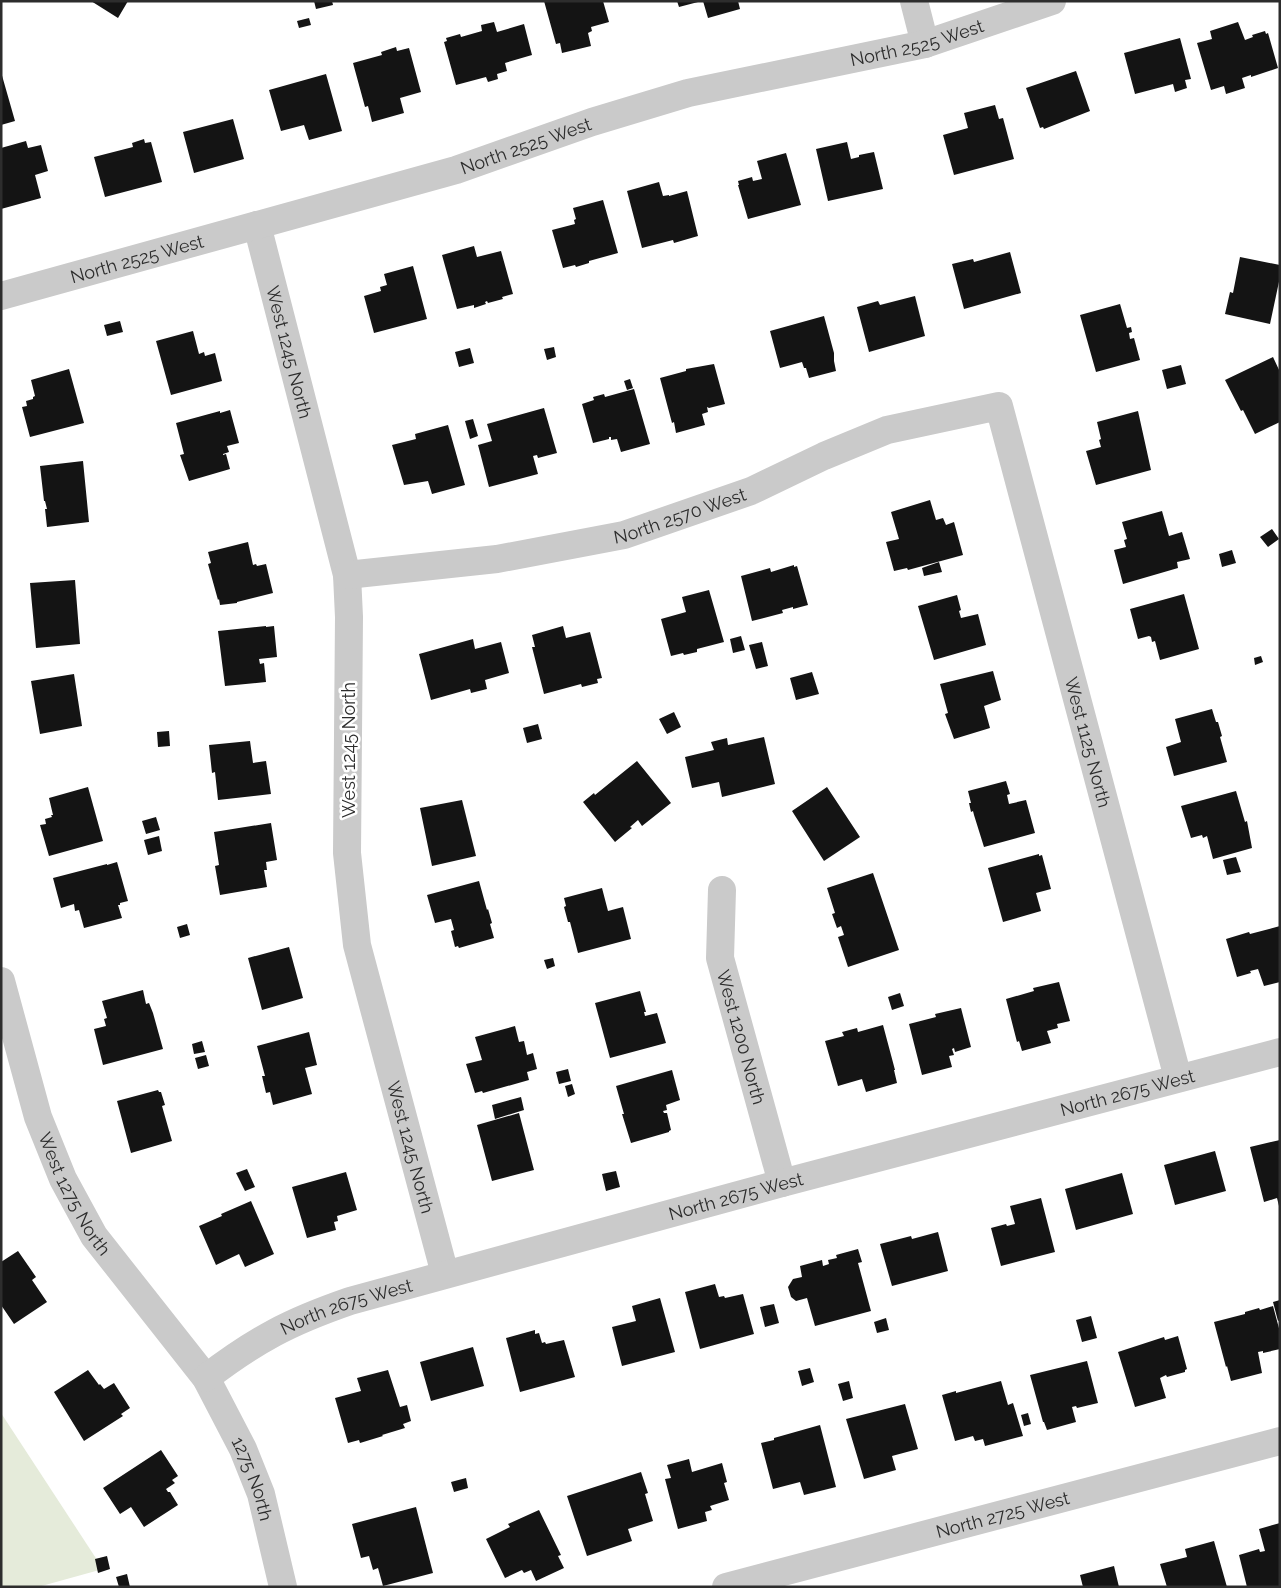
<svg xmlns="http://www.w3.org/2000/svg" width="1281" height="1588" font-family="Raleway,sans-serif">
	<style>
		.green { fill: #e5ebda }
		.building { fill: #141414 }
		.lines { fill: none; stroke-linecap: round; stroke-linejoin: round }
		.minor { stroke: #cacaca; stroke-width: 28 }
		.labels { text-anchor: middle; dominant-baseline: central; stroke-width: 5; stroke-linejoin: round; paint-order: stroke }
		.street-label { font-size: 18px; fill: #2d2d2d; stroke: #fff }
	</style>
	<rect width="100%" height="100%" fill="#fff"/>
	<!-- green -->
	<path class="green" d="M1,1413L103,1569L38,1587H1Z"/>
	<!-- building -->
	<path class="building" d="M91,1H128L118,18Z
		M314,1H332L333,5L316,9Z
		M544,1H603L609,22L591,27L592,31L588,33L591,46L562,53L560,43L556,44Z
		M677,1H698V2L679,7Z
		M703,1H738L740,9L708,18Z
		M309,18L311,25L299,28L297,21Z
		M494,22L497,32L524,24L532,55L505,63L507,71L497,74L498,79L488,82L486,77L456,85L444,42L447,41L446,38L460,34L461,37L482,31L481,25Z
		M1238,22L1245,40L1253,37L1252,35L1265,31L1266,34L1268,33L1278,68L1251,77V75L1242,78L1245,88L1226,94L1224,86L1211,90L1197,43L1212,39L1210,31Z
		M1180,38L1191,79L1185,80L1187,88L1175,92L1173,84L1135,94L1124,53Z
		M396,47L397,51L409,48L421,92L400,98L404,113L372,122L368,106L365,107L353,63L382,55L381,52Z
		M1076,71L1090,111L1044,129L1043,127L1040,128L1026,88Z
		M1,72L15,121L1,125Z
		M326,74L342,131L309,140L304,125L281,131L269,90Z
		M995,105L999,119L1003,118L1014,159L954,175L943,135L968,128L964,113Z
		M233,119L244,159L194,173L183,132Z
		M144,139L145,143L151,142L162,182L105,197L94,157L133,147L132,143Z
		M26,141L28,148L41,145L48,171L35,175L41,198L1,209V148Z
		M847,142L851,159L859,157V155L874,152L883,189L828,201L816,149Z
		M786,153L801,205L748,219L738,185H739L738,181L752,177L753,181L762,179L757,161Z
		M659,182L663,196L669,195V196L687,191L698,236L674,243L673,240L642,248L627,191Z
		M603,200L618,253L589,261V263L576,267L575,265L563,268L552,230L575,224L574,220L576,219L573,208Z
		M474,246L477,257L501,251L513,294L502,297L503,299L488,303L487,301L485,302L486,304L474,308V305L457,309L442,255Z
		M1010,252L1021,293L964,309L952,264L973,259L974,262Z
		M1240,257L1280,265V277L1270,324L1225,314L1230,292L1233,293Z
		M413,266L427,319L374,333L364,296L381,291L380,287L387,285L384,274Z
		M915,296L925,336L869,352L857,307L878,301L880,305Z
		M1120,304L1127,328L1131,327L1132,332L1129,333L1130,339L1134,338L1140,360L1096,372L1080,315Z
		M824,316L834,353V361L836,371L809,378L806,368H804L802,362L780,368L770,331Z
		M120,321L123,332L107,336L104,325Z
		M193,331L199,354L204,352L205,356L215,353L222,381L171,395L156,341Z
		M554,347L556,357L547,360L544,349Z
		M470,348L474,363L459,367L455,352Z
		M1273,357L1280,372V422L1255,434L1243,410L1241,411L1225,380Z
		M714,364L725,404L709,408L707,407L708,412L702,414L705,425L676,433L674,422L672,423L660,378L686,371V369Z
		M1181,365L1186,384L1167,389L1162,370Z
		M69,369L84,423L30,437L22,407L27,406L26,401L33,399V397L35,396L31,380Z
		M630,379L633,388L627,390L624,381Z
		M634,389L650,444L621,452L617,439L611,440V437H609V439L593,443L582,404L594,400L593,397L604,394L605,397Z
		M544,408L557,453L538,458L537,455L533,456L538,474L489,487L478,445L492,441L487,424Z
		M230,410L239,443L227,446L229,452L223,454V455L226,454L230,469L189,481L180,455L184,454L176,423L220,411V413Z
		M1138,411L1151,470L1096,485L1086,451L1101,447L1099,440L1101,439L1097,422Z
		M473,419L478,436L470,439L465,421Z
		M448,425L465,485L432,494L428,481L404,485L392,445L416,439L415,434Z
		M83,461L89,522L47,527L45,509H47L45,501H44L40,466Z
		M930,500L936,520L943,518L946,525L954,522L963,555L908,570L907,568L894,571L886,542L899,539L891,512Z
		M1162,511L1169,536L1182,532L1190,559L1177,562L1178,568L1123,584L1114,550L1126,547L1124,540L1127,539L1122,522Z
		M1272,529L1279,539L1268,547L1260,537Z
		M248,542L253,565L256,564L257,566L266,564L273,593L237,602V603L220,605L219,599L218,600L208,564L211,563L208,552Z
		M1232,550L1236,563L1222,567L1219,554Z
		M939,562L942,572L924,576L922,568Z
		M794,565V567L797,566L808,605L793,609V607L782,610L783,613L752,621L741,576L770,568L771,572Z
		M75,580L80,644L36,648L30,583Z
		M709,590L724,642L697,649V652L684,655L683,653L671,656L661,619L686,612L682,597Z
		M1184,594L1199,649L1160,660L1155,641L1152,642L1151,637L1149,636L1138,639L1130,609Z
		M957,595L961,610L959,611L961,618L978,614L986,645L934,660L918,606Z
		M266,626V627L274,626L277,657L259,659L260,664L264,663L266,682L225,686L218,631Z
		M563,626L566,638L590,632L602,678L597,679L598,683L582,687L581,684L544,694L532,647H535L532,635Z
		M741,636L745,650L733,653L730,639Z
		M473,639L475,649L501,642L509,673L485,680L487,689L471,693L470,689L431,700L419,654Z
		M762,642L768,666L756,669L749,645Z
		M1261,656L1263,662L1255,665L1254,658Z
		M993,671L1001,700L984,706L990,728L954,739L945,714L948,713L940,684Z
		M812,672L819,694L796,700L790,678Z
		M74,674L82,726L40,734L31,681Z
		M1212,709L1216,722H1218L1222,736L1220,737L1227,762L1174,776L1166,747L1181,742L1175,719Z
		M674,712L681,727L667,734L659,719Z
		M538,724L542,739L527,743L523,728Z
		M169,731L170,746L158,747L157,732Z
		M764,737L775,784L722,797L719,782L692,788L685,757L714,750L711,742L727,738L728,745Z
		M250,741L253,763L266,761L271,794L218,800L215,772L212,773L209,745Z
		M637,761L671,803L642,826L638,820L630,827L632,828L615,842L583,802L594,793L595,795Z
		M1006,781L1010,794L1007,795L1009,804L1026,800L1035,833L984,847L974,815L973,811L971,812L969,803H971L968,791Z
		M88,787L103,841L49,856L40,825L46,824L45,819L52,817L51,815H53L49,798Z
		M827,787L860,837L824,861L792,811Z
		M1236,791L1245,822L1247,821L1252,848L1213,859L1207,836L1203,838L1202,835L1191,838L1181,806Z
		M462,800L476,856L432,866L420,808Z
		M156,817L160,830L146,834L142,821Z
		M271,823L277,860L266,862L267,870H264L267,887L220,895L215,866L219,865L214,832Z
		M159,836L162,851L148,855L144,840Z
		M1039,854V856L1042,855L1051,889L1036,893L1041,911L1003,922L988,868Z
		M1236,857L1241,872L1227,875L1223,860Z
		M117,862L128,901L120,903V905H118L122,918L84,928L79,910L75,911L74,904L61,908L53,878L107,864V865Z
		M873,873L899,950L848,967L838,937L844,935L841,926L837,928L832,914L835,913L827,888Z
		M479,881L487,910L488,909L492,923L490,924L494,938L459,948L458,946L455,947L451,931L454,930L451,919L435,923L427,895Z
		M602,888L608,911L623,907L631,939L578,953L570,922H568L564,907L566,906L564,898Z
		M187,924L190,935L180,938L177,927Z
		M1280,926V982L1264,986L1258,969L1250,971L1251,973L1237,977L1226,939L1249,932L1250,934Z
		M289,947L303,998L262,1010L248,958Z
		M553,958L555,966L547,969L544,960Z
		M1059,982L1070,1021L1057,1024L1058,1028L1047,1031L1051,1043L1022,1051L1019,1041L1017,1042L1006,999L1034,991L1033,988Z
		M143,990L146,1004L149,1003L153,1013L163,1049L103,1065L94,1029L106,1026L104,1019L107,1018L102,1001Z
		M640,991L646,1012H644L645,1016L657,1013L666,1043L610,1058L595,1003Z
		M900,993L904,1006L892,1010L888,997Z
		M961,1008L971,1047L955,1052L954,1048L952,1049L954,1055L949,1056L952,1067L922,1075L909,1024L936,1017L935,1014Z
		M883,1025L895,1070H894L897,1083L866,1092L862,1079L838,1086L825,1041L844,1036L842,1032L857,1028L858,1032Z
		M515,1026L519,1042L524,1041L527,1055L533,1053L537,1069L527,1072L529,1080L483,1093L482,1091L475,1093L466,1064L482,1060L475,1037Z
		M309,1032L317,1065L305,1068L312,1094L273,1105L270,1092L266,1093L262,1076H265L257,1046Z
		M202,1041L205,1052L194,1054L192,1044Z
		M206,1055L209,1066L198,1069L195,1058Z
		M568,1069L571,1081L559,1084L556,1072Z
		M672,1070L680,1100L666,1105L667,1110L663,1111L664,1113H667L671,1130L669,1131V1132L631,1143L622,1114H624L616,1086Z
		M572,1084L575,1094L568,1097L565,1086Z
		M158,1090L159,1092H161L165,1105L162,1106L172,1141L131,1153L117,1101Z
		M521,1097L524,1110L495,1119L492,1105Z
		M519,1113L534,1170L492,1181L477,1125Z
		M1280,1140V1206H1279L1277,1198L1264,1202L1250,1147Z
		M1215,1151L1226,1191L1175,1205L1164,1165Z
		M247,1169L255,1187L245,1191L236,1173Z
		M616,1171L620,1187L606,1191L602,1174Z
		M346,1172L357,1210L337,1216L338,1221L334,1222L336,1230L307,1238L292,1187Z
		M1122,1173L1133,1214L1076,1230L1065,1189Z
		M1041,1198L1055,1252L1001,1266L991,1228L1006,1224L1007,1226L1015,1224L1010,1206Z
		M251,1201L274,1254L245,1267L239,1254L216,1265L199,1226L222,1216L221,1214Z
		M938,1232L948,1271L892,1286L880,1244L911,1236L912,1239Z
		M858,1249L862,1262L858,1263L871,1311L815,1326L807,1298L796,1301L791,1297L788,1287L793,1279L802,1277L800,1266L822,1260L823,1266L829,1264L828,1260L837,1258L836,1255Z
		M18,1251L36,1277L32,1280L47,1302L14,1324L1,1305V1262Z
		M715,1284L719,1297L724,1296L725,1298L743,1294L754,1334L700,1349L685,1292Z
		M660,1298L675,1352L622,1366L612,1327L636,1321L632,1306Z
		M1280,1300V1320L1278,1321L1273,1302Z
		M774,1304L779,1323L765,1327L760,1307Z
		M1273,1306L1280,1332V1349L1263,1353V1351L1258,1352L1262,1373L1231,1381L1227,1366L1226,1367L1214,1322L1245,1314V1312L1259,1308L1260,1310Z
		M1091,1316L1097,1338L1082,1342L1076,1320Z
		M886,1318L889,1330L877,1333L874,1322Z
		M535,1330V1334L539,1333L542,1343L545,1342L546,1344L564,1340L575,1377L520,1392L506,1338Z
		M1178,1336L1187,1369L1185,1370V1372L1167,1377L1166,1375L1160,1378L1166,1398L1135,1407L1118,1352L1164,1337L1165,1340Z
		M473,1347L484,1386L431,1401L420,1362Z
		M1087,1361L1098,1403L1077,1408L1076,1406L1072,1407L1076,1422L1047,1430L1044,1422H1043L1030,1375Z
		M810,1368L814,1382L802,1386L798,1371Z
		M88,1370L99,1385L100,1384L104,1389L114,1383L130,1408L121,1414L123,1416L84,1441L54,1392Z
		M388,1370L400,1407L407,1405L411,1421L403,1424L405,1428L382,1435L383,1436L360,1443L359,1440L348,1443L335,1398L361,1391L357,1378Z
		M849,1381L853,1398L843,1401L838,1384Z
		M1001,1381L1008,1405L1013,1403L1023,1436L985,1446L983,1439L975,1441L973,1436L955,1441L942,1395L956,1391V1393Z
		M905,1404L918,1449L892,1456L896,1470L864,1479L846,1419Z
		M1028,1413L1031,1424L1024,1426L1021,1415Z
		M820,1425L836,1487L804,1495L800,1482L773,1489L761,1443L774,1440V1438Z
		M161,1450L178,1476L172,1480L175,1483L166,1489L168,1492H170L178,1505L144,1527L131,1507L120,1514L103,1488Z
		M689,1459L692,1472L722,1463L727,1482L724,1483L729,1500L710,1506L712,1510L705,1512L707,1521L678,1529L665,1479L671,1478L667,1465Z
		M641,1472L648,1493L645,1494L653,1521L628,1529L632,1541L587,1556L567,1496Z
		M466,1478L468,1488L454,1492L451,1482Z
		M416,1507L433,1573L383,1586L378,1568L373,1570L369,1556L361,1558L352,1524Z
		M539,1510L561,1555L558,1556L564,1568L536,1581L531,1570L524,1573L522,1570L505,1578L486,1539L510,1527L508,1524Z
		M1280,1523V1587H1247L1239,1555L1259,1549L1260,1552L1265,1551L1259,1529Z
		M1214,1541L1227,1587H1167L1160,1564L1187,1557L1185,1549Z
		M107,1556L110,1569L98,1573L95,1559Z
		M1114,1566L1119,1587H1083L1080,1575Z
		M127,1574L130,1587H119L116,1577Z"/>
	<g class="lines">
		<!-- minor -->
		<g class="minor">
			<path d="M914,1L925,44"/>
			<path id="s1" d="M257,225L347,575L349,617L347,853L357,945L445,1274"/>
			<path id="s2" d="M1,296L456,170L592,122L688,93L925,44L1052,1"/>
			<path id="s3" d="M347,575L497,559L624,535L751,491L824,456L887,430L999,406L1178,1078"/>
			<path id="s4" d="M722,890L720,958L782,1183"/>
			<path id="s5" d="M1,981L38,1117L63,1179L94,1236L206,1378L243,1449L261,1494L283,1587"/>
			<path id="s6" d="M206,1378C228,1361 250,1346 274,1333C298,1320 324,1310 350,1301L782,1183L1280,1052"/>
			<path id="s7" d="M726,1587L1280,1441"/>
		</g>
	</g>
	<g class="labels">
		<!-- street labels -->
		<g class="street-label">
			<text stroke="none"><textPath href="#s2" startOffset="951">North 2525 West</textPath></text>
			<text stroke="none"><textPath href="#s2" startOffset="546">North 2525 West</textPath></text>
			<text stroke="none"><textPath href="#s2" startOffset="141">North 2525 West</textPath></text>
			<text stroke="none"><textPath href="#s1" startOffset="131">West 1245 North</textPath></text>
			<text stroke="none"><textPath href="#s3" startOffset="339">North 2570 West</textPath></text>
			<text stroke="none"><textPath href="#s3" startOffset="1026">West 1125 North</textPath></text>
			<text transform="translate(348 750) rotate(-90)">West 1245 North</text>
			<text stroke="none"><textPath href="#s4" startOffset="150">West 1200 North</textPath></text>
			<text stroke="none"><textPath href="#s6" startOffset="969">North 2675 West</textPath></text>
			<text stroke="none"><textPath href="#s1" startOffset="941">West 1245 North</textPath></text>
			<text stroke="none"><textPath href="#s5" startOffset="226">West 1275 North</textPath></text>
			<text stroke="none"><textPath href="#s6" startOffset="564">North 2675 West</textPath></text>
			<text stroke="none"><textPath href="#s6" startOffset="159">North 2675 West</textPath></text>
			<text stroke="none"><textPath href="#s5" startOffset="565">1275 North</textPath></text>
			<text stroke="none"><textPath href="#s7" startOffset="286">North 2725 West</textPath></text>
		</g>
	</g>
	<!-- border -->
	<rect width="1281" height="1588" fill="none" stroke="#2d2d2d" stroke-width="5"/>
</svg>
